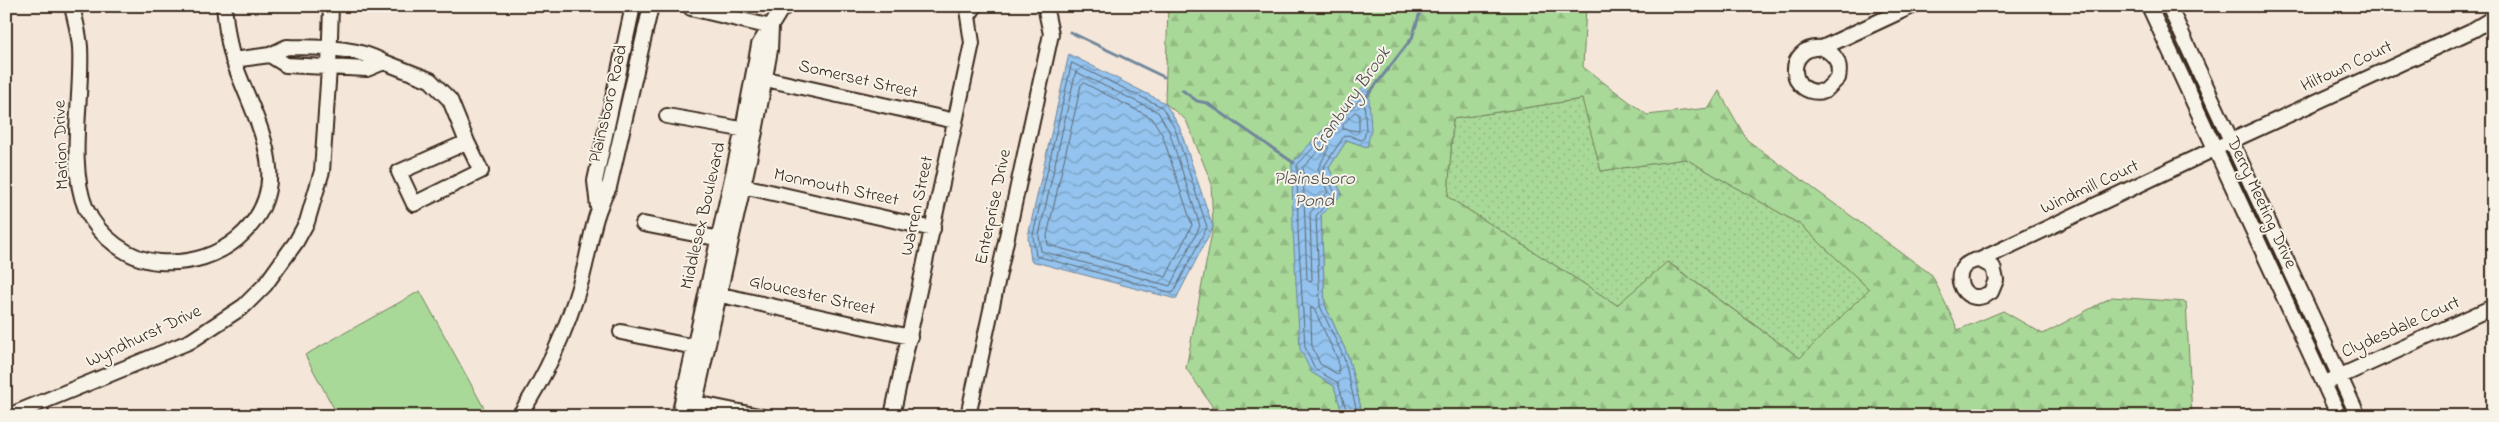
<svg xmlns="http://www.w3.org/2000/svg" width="2499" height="422" font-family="'Indie Flower',sans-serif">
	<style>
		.grass { fill: url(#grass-dots); stroke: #72825c }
		.forest { fill: url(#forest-firs); stroke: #72825c; fill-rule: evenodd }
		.pitch { fill: #a9d999; stroke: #72825c }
		.water { fill: url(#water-waves); stroke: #70869b }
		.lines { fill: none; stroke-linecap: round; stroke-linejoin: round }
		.shore { stroke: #5e6771; stroke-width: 1 }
		.stream { stroke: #70869b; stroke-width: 3 }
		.minor-casing { stroke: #3b2a1e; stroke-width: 18 }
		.minor { stroke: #f7f3e8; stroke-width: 14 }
		.labels { text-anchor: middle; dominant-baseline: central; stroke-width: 4; stroke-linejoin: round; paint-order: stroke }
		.street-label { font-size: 18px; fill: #3b2a1e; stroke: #f7f3e8 }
		.water-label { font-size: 19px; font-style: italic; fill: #515052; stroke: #f7f3e8 }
	</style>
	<defs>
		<pattern id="grass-dots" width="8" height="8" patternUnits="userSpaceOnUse" patternTransform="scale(1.25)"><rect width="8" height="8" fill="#a9d999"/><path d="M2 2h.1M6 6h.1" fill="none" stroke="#92ba83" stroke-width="1.8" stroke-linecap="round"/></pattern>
		<pattern id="forest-firs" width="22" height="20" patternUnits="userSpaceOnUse" patternTransform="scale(1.25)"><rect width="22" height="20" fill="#a9d999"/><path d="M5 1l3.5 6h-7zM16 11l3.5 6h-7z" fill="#92ba83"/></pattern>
		<pattern id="water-waves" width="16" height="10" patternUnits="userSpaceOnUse" patternTransform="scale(1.25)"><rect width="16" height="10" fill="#93c3ee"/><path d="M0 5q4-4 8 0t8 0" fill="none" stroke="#799fc0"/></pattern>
	</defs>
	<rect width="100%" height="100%" fill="#f4e6d9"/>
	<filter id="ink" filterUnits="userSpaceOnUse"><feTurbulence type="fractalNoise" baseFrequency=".02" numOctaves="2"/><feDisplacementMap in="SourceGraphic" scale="10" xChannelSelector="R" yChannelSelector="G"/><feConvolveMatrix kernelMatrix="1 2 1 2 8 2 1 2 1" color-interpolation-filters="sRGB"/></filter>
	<g filter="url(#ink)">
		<!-- grass -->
		<path class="grass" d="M1583,99L1601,171L1686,159L1801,225L1869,289L1800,358L1668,262L1617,305L1448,197L1453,119Z"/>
		<!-- forest -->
		<path class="forest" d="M1168,6H1586L1583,67L1647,115L1709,108L1719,91L1747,140L1932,275L1958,330L2003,311L2043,334L2112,297L2186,302L2192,416H1363L1348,356L1325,305L1321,215L1342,194L1329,168L1347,140L1367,147L1368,83L1292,163L1311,372L1334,386L1343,416H1211L1212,406L1186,368L1213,227L1211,182L1186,120L1165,103ZM1582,99L1601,171L1686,159L1801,225L1869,289L1800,358L1667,262L1617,305L1448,197L1453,119Z"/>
		<!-- pitch -->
		<path class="pitch" d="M420,291L484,408L469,416H338L305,355Z"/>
		<!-- water -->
		<path class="water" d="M1069,54L1165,103L1179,126L1213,227L1176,299L1031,261L1028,236Z
			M1368,82L1371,130L1367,147L1347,140L1329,168L1342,194L1321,215L1325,305L1348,356L1363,416H1343L1334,386L1311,372L1300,349L1293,231L1292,163Z"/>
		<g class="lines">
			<!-- shore -->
			<path class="shore" d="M1072,63L1162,107L1175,129L1207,227L1173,293L1036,256L1033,236Z
				M1076,72L1158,112L1169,131L1200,226L1170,286L1041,251L1039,236Z
				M1084,83L1152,118L1162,134L1192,225L1166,277L1048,245L1047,236L1081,85Z
				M1355,112L1359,114V131L1343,129V125Z
				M1325,144L1329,147L1318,169L1328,192L1310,213L1312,280L1310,282L1307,280L1303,168Z
				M1311,308L1314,309L1338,360L1339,375L1320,364L1312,346Z
				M1348,416L1338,383L1315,369L1305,347L1298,230L1297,165L1362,97L1364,99L1366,130L1364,138L1361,140L1348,135L1344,136L1325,165L1324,170L1335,193L1316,216L1320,306L1344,358L1358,416"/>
			<!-- stream -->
			<path class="stream" d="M1070,32L1164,77
				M1182,90L1197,101L1207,103L1294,163
				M1367,96L1412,38L1422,6"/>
			<defs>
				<path id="minor" d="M72,6C75,20 79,33 80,47C83,96 67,164 86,209C99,237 129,260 159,262C188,264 215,257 237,239C300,186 255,122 234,62C228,44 226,25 224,6
					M2149,6L2339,416
					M2169,6L2358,416
					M691,8L771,27
					M287,47C320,48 354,46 384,62L367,69L286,65L270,55Z
					M1822,48C1836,54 1841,64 1838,78L1825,91C1787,99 1784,45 1822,48L1912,6
					M233,60L270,55
					M384,62L430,80L450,100L467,142
					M757,77L955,121
					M667,116L752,131
					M467,142L481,171L414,204L399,172Z
					M734,184L933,229
					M598,207L595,181L633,6
					M643,224L726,240
					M1980,260L1993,267L1996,280L1991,292C1961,313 1944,262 1980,260L2231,141L2473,30L2493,18
					M712,293L910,337
					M621,332L704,349
					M2332,380L2493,307
					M686,401L759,416
					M8,416L191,341L244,306L265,285L296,242L307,222L322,171L329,68L331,6
					M519,416C547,374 567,329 581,281C591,247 591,219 609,187L651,6
					M679,416L743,129L759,45L780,11L786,6
					M692,416L755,132L770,50L771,27
					M892,416L972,43L968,16L975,6
					M968,416L1051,34L1045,6"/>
			</defs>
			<!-- minor casing -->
			<use href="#minor" class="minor-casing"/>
			<!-- minor -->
			<use href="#minor" class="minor"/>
		</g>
	</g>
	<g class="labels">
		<!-- street labels -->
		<g class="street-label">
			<text transform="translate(2347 67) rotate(-25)">Hiltown Court</text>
			<text transform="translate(858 80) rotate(13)">Somerset Street</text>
			<text transform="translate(609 104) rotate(-77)">Plainsboro Road</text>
			<text transform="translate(62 145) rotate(-92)">Marion Drive</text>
			<text transform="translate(836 188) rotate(12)">Monmouth Street</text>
			<text transform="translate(2090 188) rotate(-25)">Windmill Court</text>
			<text transform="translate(2261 203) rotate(65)">Derry Meeting Drive</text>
			<text transform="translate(918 206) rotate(-78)">Warren Street</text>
			<text transform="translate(994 207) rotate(-78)">Enterprise Drive</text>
			<text transform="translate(704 216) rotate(-77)">Middlesex Boulevard</text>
			<text transform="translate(812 296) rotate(13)">Gloucester Street</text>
			<text transform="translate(2401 328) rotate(-24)">Clydesdale Court</text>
			<text transform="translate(144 337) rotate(-25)">Wyndhurst Drive</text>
		</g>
		<!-- water labels -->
		<g class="water-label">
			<text transform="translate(1351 100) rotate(-55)">Cranbury Brook</text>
			<text x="1314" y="179">Plainsboro<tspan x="1314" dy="22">Pond</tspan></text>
		</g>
	</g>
	<!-- margin -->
	<rect width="2499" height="422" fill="none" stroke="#f7f3e8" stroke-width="25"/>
	<rect x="12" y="12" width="2474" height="397" fill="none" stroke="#3b2a1e" stroke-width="2" filter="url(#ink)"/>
</svg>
